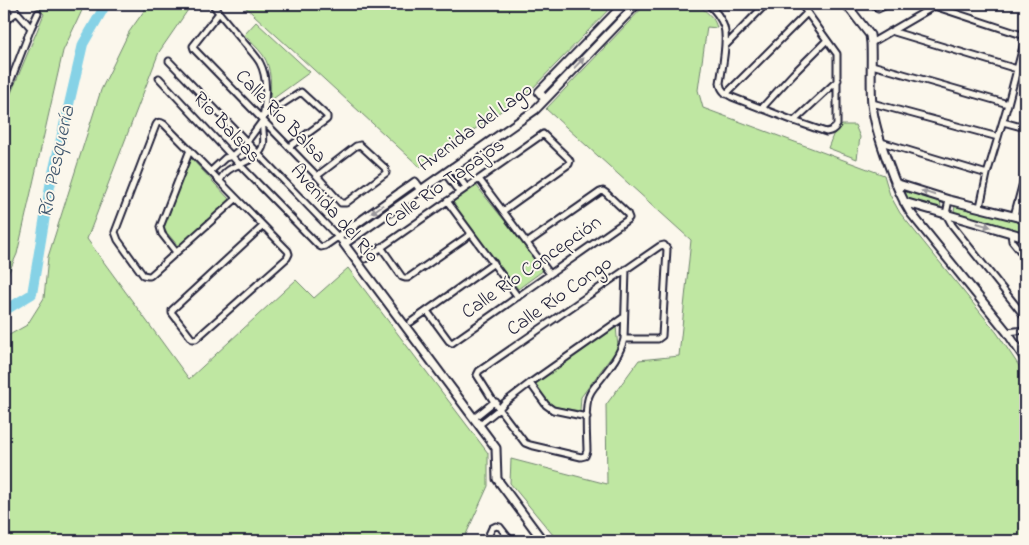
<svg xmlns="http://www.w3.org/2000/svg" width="1029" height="545" font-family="'Indie Flower',sans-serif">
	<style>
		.green { fill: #bfe7a2; stroke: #70846e }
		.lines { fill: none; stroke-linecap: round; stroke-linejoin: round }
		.river { stroke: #86d2e6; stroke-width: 10 }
		.street-casing { stroke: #22223b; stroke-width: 9 }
		.secondary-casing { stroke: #22223b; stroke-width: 11 }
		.street { stroke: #fbf7ec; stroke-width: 5 }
		.secondary { stroke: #fbf7ec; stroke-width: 7 }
		.oneway { fill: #99979c }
		.labels { text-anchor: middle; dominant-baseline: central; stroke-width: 4; stroke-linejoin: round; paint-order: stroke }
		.street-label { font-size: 20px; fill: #22223b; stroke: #fbf7ec }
		.water-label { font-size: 21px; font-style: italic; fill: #40576e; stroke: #fbf7ec }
	</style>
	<rect width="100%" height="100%" fill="#fbf7ec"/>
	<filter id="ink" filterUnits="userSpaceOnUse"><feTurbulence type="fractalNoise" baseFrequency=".02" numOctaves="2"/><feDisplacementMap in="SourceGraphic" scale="10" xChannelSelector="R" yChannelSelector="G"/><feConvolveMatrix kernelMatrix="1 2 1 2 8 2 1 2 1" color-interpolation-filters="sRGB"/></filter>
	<g filter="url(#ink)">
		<!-- green -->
		<path class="green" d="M35,4H85L63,51L17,254L4,283V103L9,98L44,14Z
			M149,4H192L159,52L87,239L189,379L296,280L314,298L348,268L488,453V486L463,541H4V338L27,325L44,298L48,257L101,90L129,32Z
			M242,4H614L530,91L420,167Z
			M646,4H697C705,11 715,17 717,28L707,27L698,90L703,108L884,175L890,195L900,213L997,333L1025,375V541H558L510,483L511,459L607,484L606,405L639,360L679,356L691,240L546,109Z
			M256,22L310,72L270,101C271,85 272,69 263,55C258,48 250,41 244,35Z
			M842,125H855L860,137L857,159L828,148L833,135Z
			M189,156L230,200L178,246L163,228Z
			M476,185L544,270L518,289L451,203Z
			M900,190L940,201L941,207L905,199Z
			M955,205L1025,224V232L954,212Z
			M616,326L618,348L581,397L580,411L551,406L534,384Z"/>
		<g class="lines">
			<!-- river -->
			<path class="river" d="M4,311L32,294L50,186L83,44L106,4"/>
			<defs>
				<path id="street" d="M10,4L31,28
					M212,4C223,18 235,32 246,45C251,51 257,57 260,63C269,80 265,102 263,120C261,132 268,143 259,153C248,166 227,163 220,181
					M708,4C715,10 721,18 724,27C728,40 722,69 720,83C721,91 726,94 732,97L794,121L826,132C831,131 834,130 837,125V54L801,4
					M874,4L878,9L889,4
					M934,6L1025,36
					M219,13L193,46L194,49L317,176L341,203H346L386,173V171L385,168L360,145L356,146L317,176
					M4,22L17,12
					M891,31L1017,69
					M871,43L938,4
					M725,46L766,4
					M169,61L338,237L344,244
					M872,65L1008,104
					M4,72L11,82
					M159,78L239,164L318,245L321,247L325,246L338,237
					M726,94L807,13
					M4,98L31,28L38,13
					M872,103L998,137
					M761,109L793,74L827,40
					M264,116L301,92L327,116V119L326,120L289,147
					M794,121L838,80
					M1003,122L1025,128
					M881,142L987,174
					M452,167L466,187
					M211,171L225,158L232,156L247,143L249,139L263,120
					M445,173L459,192
					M479,179L550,274
					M236,199L150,276H148L143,275L118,240L115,232L156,125C158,121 161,122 164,124L288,251L289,254L287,258L196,339H192L172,313V310L263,226
					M949,200L946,214L952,225L1025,317
					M447,201L518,297
					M980,207L987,174L1008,104L1025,39
					M1014,216L1025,175
					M1011,233L1012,241L1025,257
					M381,247L402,277L405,278H408L471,234
					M176,252L162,234L160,227L190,150
					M365,259L543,134L568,158L570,161L569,164L503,211
					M427,311L449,341L452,343L627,220L629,218L627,213L606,193L603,191L600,192L527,243
					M411,322L494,263
					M1007,332L1025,330
					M624,339H658L662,336L667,249L664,245L660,246L479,371L477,375L494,402L525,443L530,445L581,457L585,456L587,451C587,439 584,407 589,396C591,390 596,385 600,380C610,367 620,355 624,339L626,269
					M530,383L546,405L553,410L587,417
					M474,418L494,402H496
					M479,425L499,409L504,403L530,383L624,317
					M486,541L492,528L496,526L500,527L511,541"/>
				<path id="secondary" d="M846,4L870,35L871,43C872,63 870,84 872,104C874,124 881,144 888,163C894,180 900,196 910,212L1007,332L1025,359
					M545,99L539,92L624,4
					M895,183L949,200L1025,219
					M904,202L1025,237
					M338,237L415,182L421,190
					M543,541L497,479L496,448L344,244L535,110L637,4"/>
			</defs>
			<!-- street casing -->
			<use href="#street" class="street-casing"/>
			<!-- secondary casing -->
			<use href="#secondary" class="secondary-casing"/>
			<!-- street -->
			<use href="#street" class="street"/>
			<!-- secondary -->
			<use href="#secondary" class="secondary"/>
		</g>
		<!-- one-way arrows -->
		<defs><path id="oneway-solid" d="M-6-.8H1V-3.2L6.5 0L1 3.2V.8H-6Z" transform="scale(1.25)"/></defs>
		<g class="oneway">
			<use href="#oneway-solid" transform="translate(579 63) rotate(-46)"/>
			<use href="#oneway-solid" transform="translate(928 193) rotate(-163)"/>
			<use href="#oneway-solid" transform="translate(377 209) rotate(145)"/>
			<use href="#oneway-solid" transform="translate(984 225) rotate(16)"/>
		</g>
	</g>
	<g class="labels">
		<!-- street labels -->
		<g class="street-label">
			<text transform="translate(280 117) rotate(46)">Calle Río Balsa</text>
			<text transform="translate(226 128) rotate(47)">Rio Balsas</text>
			<text transform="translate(476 128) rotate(-36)">Avenida del Lago</text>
			<text transform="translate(445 184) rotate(-35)">Calle Río Tapajos</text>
			<text transform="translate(334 214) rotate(49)">Avenida del Rio</text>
			<text transform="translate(532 268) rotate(-35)">Calle Río Concepción</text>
			<text transform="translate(560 297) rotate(-35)">Calle Río Congo</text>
		</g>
		<!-- water labels -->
		<g class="water-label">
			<text transform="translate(57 162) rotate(-78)">Río Pesquería</text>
		</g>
	</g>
	<!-- margin -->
	<rect width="1029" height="545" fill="none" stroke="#fbf7ec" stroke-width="20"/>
	<rect x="10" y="10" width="1009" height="525" fill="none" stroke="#22223b" stroke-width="2" filter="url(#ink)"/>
</svg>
